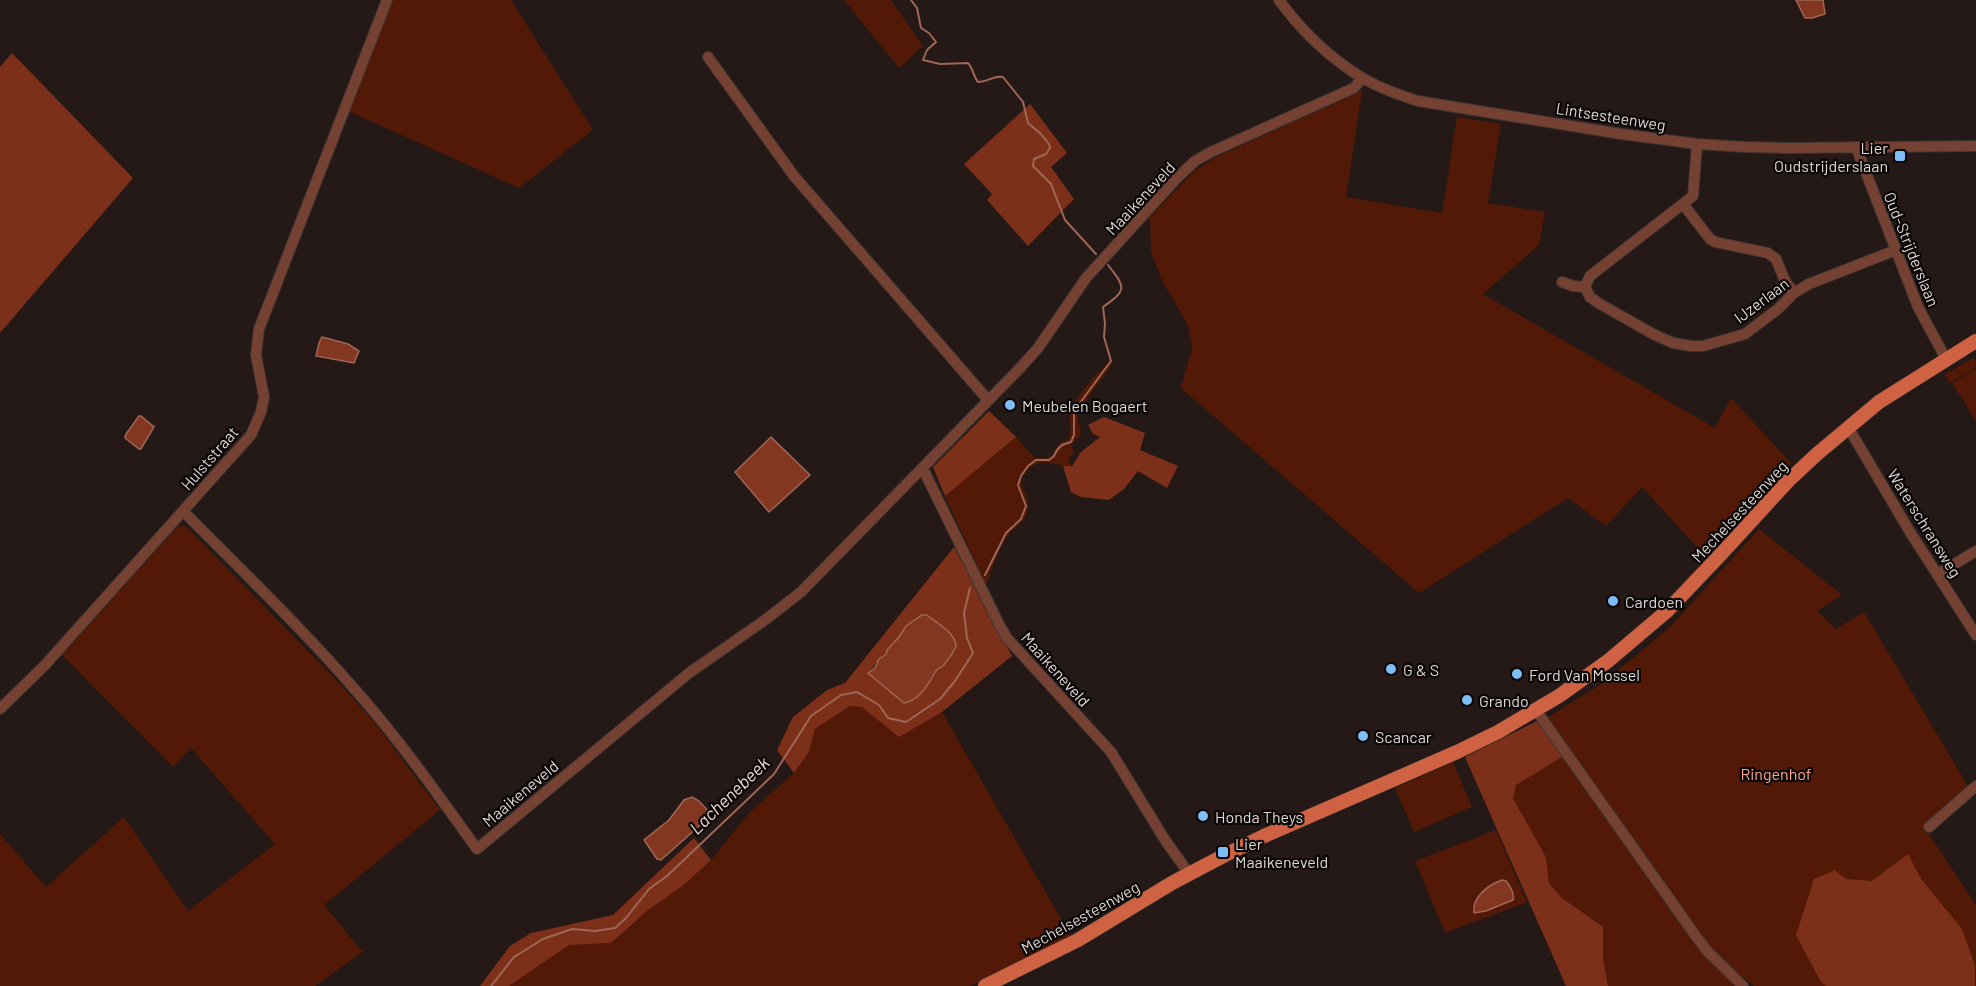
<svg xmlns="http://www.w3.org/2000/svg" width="1976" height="986" font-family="Barlow,sans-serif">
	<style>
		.green { fill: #521907 }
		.forest { fill: #7c301a; fill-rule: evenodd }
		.water { fill: #833721; stroke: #9f6757; stroke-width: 1.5 }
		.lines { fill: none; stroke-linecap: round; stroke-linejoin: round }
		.stream { stroke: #9f6757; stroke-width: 2 }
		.minor-casing { stroke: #3e3431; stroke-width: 12 }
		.major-casing { stroke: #3e3431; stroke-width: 15 }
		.minor { stroke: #754132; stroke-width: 10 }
		.major { stroke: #ce6242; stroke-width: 14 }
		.poi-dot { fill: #7dbef9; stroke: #0a0605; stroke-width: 2 }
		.labels { text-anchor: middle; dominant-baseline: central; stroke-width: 4.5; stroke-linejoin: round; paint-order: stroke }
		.street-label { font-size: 16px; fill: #dfd8d5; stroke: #0a0605 }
		.poi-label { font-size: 16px; fill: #dfd8d5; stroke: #0a0605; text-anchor: start }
		.park-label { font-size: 16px; fill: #fea58b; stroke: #0a0605 }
		.water-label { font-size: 18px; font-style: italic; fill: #f0d8d1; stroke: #0a0605 }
	</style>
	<rect width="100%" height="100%" fill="#241916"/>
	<!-- green -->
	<path class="green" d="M390,0H511L593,130L519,188L348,111Z
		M844,0H891L923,46L899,68Z
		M1362,91L1346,197L1442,213L1457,117L1501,124L1488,203L1545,212L1539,245L1483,294L1715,428L1731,398L1791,463L1706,557L1642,487L1606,526L1568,498L1419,593L1181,388L1192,347L1188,325L1162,281L1151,251L1150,217L1194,171L1218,156Z
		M1975,357L1976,368L1950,383L1945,374Z
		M1110,361L1113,363L1077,413L1081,435L1071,444L1074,452L1068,460L1072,466C1058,467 1042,457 1031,467C1011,482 1030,492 1028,509C1026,522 1017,525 1009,534C1001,542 991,572 986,585L945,496L1016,437L1035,458H1048L1052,455L1060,443L1069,439C1073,429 1068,419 1071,410C1078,394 1097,373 1110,361Z
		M1976,369V421L1952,383Z
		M178,526H186L338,682L376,724L440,810L324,905L360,949L364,951L315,986H0V834L46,887L124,817L188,911L275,844L191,748L173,767L62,655Z
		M1759,529L1842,595L1817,611L1836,629L1864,612L1968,786L1923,825L1976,905V986H1754L1724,962L1695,929L1545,719L1603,683L1670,627Z
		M850,706H862L899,736L942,712L1072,938L970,986H509L569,945L611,943L647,911L685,884L711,860L750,812L794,773L809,752L815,729Z
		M1564,756L1738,986H1608L1603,957V927L1562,898L1549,883L1546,857L1513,798L1516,785Z
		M1453,762L1472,807L1414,832L1395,788Z
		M1496,830L1527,902L1445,933L1415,861Z"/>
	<!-- forest -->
	<path class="forest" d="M12,53L133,178L0,333V67Z
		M1030,104L1067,153L1051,167L1074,199L1028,246L987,200L992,194L964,164Z
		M989,411L1016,437L945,496L933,467Z
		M1104,417L1145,433L1140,450L1178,466L1167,488L1138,471L1124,489L1109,500L1081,497L1071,492L1063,466H1072L1081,452L1100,437L1093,434L1088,425Z
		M954,547L1012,656L942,712L899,737L862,707L850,706L815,729L809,752L794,773L777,750L793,717L827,690L845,683ZM900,634L956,650L944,665L937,670L935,675L914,700L904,703L868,673C874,668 876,662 881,657C887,651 896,642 900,634Z
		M1539,720L1564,756L1516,785L1513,798L1546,857L1549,883L1562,898L1603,927V957L1608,986H1566L1465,757Z
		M694,838L711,860L685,884L647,911L611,943L569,945L509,986H480L510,946L531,933L613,915Z
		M1908,854L1921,879L1962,929L1975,966V986H1826L1821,982L1796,935L1814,879L1835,870L1846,879L1872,881Z"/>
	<!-- water -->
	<path class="water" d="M1796,0H1823L1825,14L1812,18H1805Z
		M322,337L348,344L359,351L354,363L316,356L319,343Z
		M139,416H141L154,427L141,449H139L125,438L126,434Z
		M771,437L810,475L769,512L735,472Z
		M922,615H927C937,623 954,632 956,645C956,651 947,660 944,665C941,668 939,667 936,671C929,682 920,701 904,703L868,673L875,668L879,659L886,654L887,650L899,637L906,626Z
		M692,797L699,801L710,813L708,818L661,860L657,859L644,840L669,820L684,800Z
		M1502,880L1506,881C1510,886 1515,893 1513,900L1486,911L1474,913C1472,897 1488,885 1502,880Z"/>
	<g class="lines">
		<!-- stream -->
		<path class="stream" d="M911,0L917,8L921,28L929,33L936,42L927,50L923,60L940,64L968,63C973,68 973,76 978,82C988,82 994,75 1003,77L1023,102L1028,123L1041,134L1049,144L1050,148L1046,154L1034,159L1033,166L1051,184L1065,220L1096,254
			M985,575L1006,533L1021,519L1026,506L1018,485L1021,476L1028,466L1036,460H1049L1054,456L1057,450L1062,445L1071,442L1074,435V411L1111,361L1104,337L1105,324L1103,307C1127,290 1126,288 1108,265
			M491,986L514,957L543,939L572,929L595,931L615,928L626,918L649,889L667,876L774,774L811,716L841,695L857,692L879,705L888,718L906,722L940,699L955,681L973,653L967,638L964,613L970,588"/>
		<defs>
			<path id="minor" d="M1279,0C1301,30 1330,58 1361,77C1379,88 1399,95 1418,101L1621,134L1697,144L1745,147L1788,148L1976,146
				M708,57L794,176L988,400
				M1697,144L1693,196L1590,276L1585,287L1590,297L1600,304L1653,334L1673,343L1691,346H1703L1745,334L1778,309L1794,293L1809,284L1896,250
				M1856,147L1918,307L1946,359
				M1683,204L1710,239L1715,242L1768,253L1776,259L1785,281L1794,293
				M1562,282L1573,286L1585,287
				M1848,427L1910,532L1976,635
				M923,469L1000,626L1007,638L1111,752L1165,840L1190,875
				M183,511C242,571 303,629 358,693C401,742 439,796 477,849L689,673L765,620L801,592L1022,366L1038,348L1086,278L1177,178L1195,161L1211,152L1354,88L1362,78
				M1938,574L1976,551
				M0,709L45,665L251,435L261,412L264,397L256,355L259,329L387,0
				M1533,710L1540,716L1695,935L1708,952L1743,986
				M1929,827L1976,786"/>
			<path id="major" d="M985,986L1078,940L1172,883L1225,855L1264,836L1457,752L1498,732L1559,696L1608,661L1667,611L1723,552L1788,481L1817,454L1879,402L1976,341"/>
		</defs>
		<!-- minor casing -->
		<use href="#minor" class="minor-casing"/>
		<!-- major casing -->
		<use href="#major" class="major-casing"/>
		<!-- minor -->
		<use href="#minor" class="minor"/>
		<!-- major -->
		<use href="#major" class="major"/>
	</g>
	<!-- markers -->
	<g class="poi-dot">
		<rect x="1894" y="150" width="12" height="12" rx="3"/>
		<circle cx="1010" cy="405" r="6"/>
		<circle cx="1613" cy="601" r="6"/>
		<circle cx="1391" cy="669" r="6"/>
		<circle cx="1517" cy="674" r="6"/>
		<circle cx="1467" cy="700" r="6"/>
		<circle cx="1363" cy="736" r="6"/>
		<circle cx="1203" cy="816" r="6"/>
		<rect x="1217" y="846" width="12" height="12" rx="3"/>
	</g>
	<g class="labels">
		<!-- street labels -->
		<g class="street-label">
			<text transform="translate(1611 116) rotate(9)">Lintsesteenweg</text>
			<text transform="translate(1140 198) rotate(-47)">Maaikeneveld</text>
			<text transform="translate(1912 249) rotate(68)">Oud-Strijderslaan</text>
			<text transform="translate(1761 300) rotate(-37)">IJzerlaan</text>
			<text transform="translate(209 458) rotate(-49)">Hulststraat</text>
			<text transform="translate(1739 511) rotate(-47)">Mechelsesteenweg</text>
			<text transform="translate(1925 523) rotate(58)">Waterschransweg</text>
			<text transform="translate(1056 669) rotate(48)">Maaikeneveld</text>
			<text transform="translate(520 793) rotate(-40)">Maaikeneveld</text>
			<text transform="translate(1080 917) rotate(-29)">Mechelsesteenweg</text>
		</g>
		<!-- poi labels -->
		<g class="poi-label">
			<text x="1888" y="147" text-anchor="end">Lier<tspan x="1888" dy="18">Oudstrijderslaan</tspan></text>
			<text x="1022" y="405">Meubelen Bogaert</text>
			<text x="1625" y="601">Cardoen</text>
			<text x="1403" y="669">G &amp; S</text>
			<text x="1529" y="674">Ford Van Mossel</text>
			<text x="1479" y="700">Grando</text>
			<text x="1375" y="736">Scancar</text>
			<text x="1215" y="816">Honda Theys</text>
			<text x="1235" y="843">Lier<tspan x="1235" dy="18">Maaikeneveld</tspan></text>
		</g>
		<!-- park labels -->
		<g class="park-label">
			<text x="1776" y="773">Ringenhof</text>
		</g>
		<!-- water labels -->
		<g class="water-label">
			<text transform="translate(729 795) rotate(-44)">Lachenebeek</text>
		</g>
	</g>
</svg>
